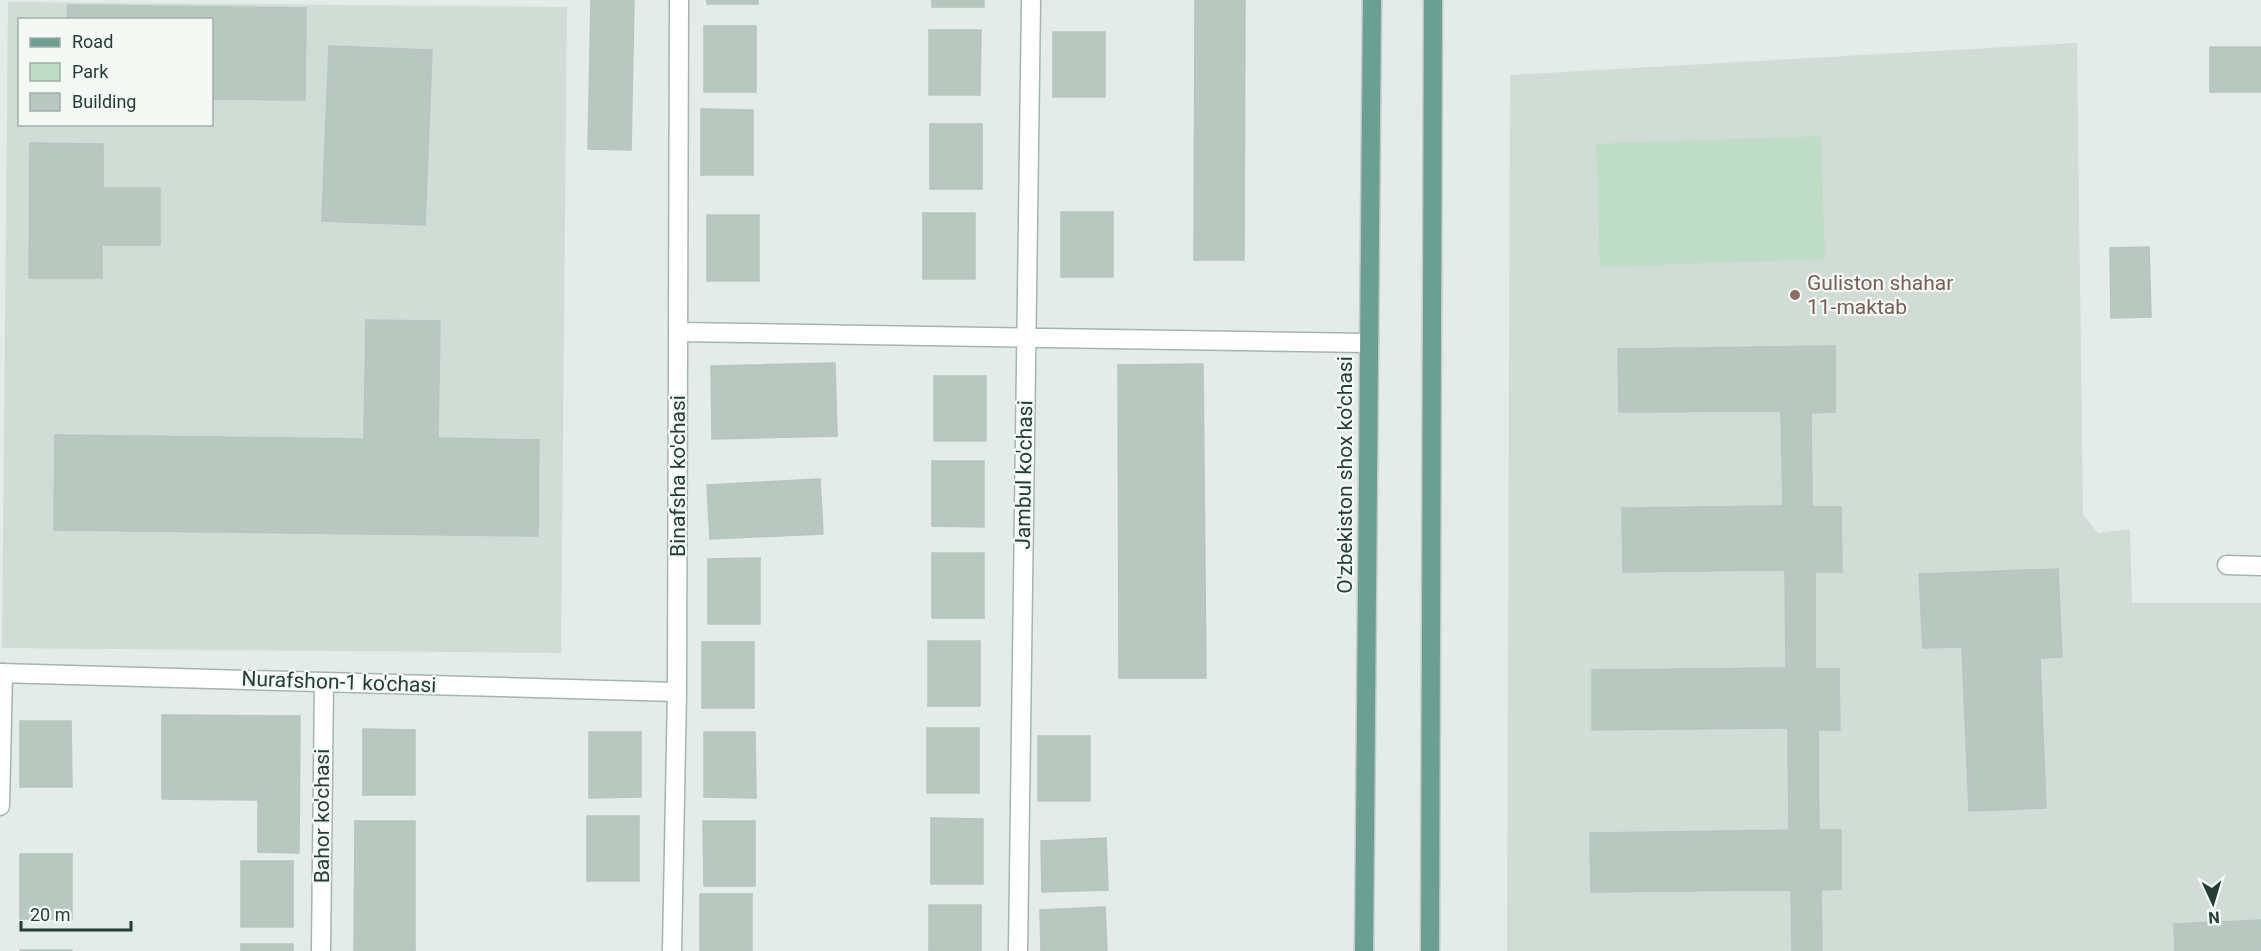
<svg xmlns="http://www.w3.org/2000/svg" width="2261" height="951" font-family="Roboto,sans-serif">
	<style>
		.built { fill: #d2dcd7; fill-rule: evenodd }
		.green { fill: #bedcc6 }
		.building { fill: #b9c7c1; stroke: #b6c5bf; stroke-width: 1.5 }
		.lines { fill: none; stroke-linecap: round; stroke-linejoin: round }
		.minor-casing { stroke: #a6b4af; stroke-width: 21 }
		.major-casing { stroke: #c2c9c7; stroke-width: 21 }
		.minor { stroke: #fff; stroke-width: 18 }
		.major { stroke: #6b9f92; stroke-width: 18 }
		.education-dot { fill: #8d6e63; stroke: #f4f9f6; stroke-width: 2 }
		.labels { text-anchor: middle; dominant-baseline: central; stroke-width: 4.5; stroke-linejoin: round; paint-order: stroke }
		.education-label { font-size: 21px; fill: #785e54; stroke: #f4f9f6; text-anchor: start }
		.street-label { font-size: 21px; fill: #243d36; stroke: #f4f9f6 }
	</style>
	<rect width="100%" height="100%" fill="#e3ece8"/>
	<!-- built -->
	<path class="built" d="M8,2L567,7L561,653L2,648ZM20,20H212V124H20Z
		M2077,43L2083,515L2098,533L2130,529L2132,603H2261V951H1507L1510,75Z"/>
	<!-- green -->
	<path class="green" d="M1821,136L1825,259L1600,267L1596,144Z"/>
	<!-- building -->
	<path class="building" d="M591,0H634L631,150L588,149Z
		M707,0H758V4H707Z
		M932,0H984V7H932Z
		M1195,0H1245L1244,260H1194Z
		M68,5L306,8L305,100L212,99V20H67Z
		M704,26H756V92H704Z
		M929,30H981L980,95H929Z
		M1053,32H1105V97H1053Z
		M329,46L432,50L425,225L322,221Z
		M2210,47H2261V92H2210Z
		M701,109L753,110V175H701Z
		M930,124H982V189H930Z
		M30,143L103,144V188H160V245H102V278H29Z
		M1061,212H1113V277H1061Z
		M923,213H975V279H923Z
		M707,215H759V281H707Z
		M2149,247L2151,317L2111,318L2110,248Z
		M366,320L440,321L438,438L539,440L538,536L54,530L55,435L364,439Z
		M1835,346V412L1811,413L1812,507H1841L1842,572H1815V669H1839L1840,730H1818L1819,830H1841V889L1821,890L1822,951H1792L1791,890L1591,892L1590,833L1789,830L1788,728L1592,730V670L1786,668L1785,570L1623,572L1622,508L1783,506L1781,411L1619,412L1618,349Z
		M835,363L837,436L712,439L711,366Z
		M1203,364L1206,678H1119L1118,365Z
		M934,376H986V441H934Z
		M932,461H984V527L932,526Z
		M820,479L823,534L710,539L707,485Z
		M932,553H984V618H932Z
		M760,558V624H708V559Z
		M2058,569L2062,657L2040,658L2046,808L1969,811L1962,647L1923,648L1919,574Z
		M928,641H980V706H928Z
		M702,642H754V708H702Z
		M162,715L300,716L299,853L258,852V800L162,799Z
		M20,721H71L72,787H20Z
		M20,721H71L72,787H20Z
		M927,728H979V793H927Z
		M363,729L415,730V795H363Z
		M589,732H641V797L589,798Z
		M704,732H755L756,798L704,797Z
		M1038,736H1090V801H1038Z
		M587,816H639V881H587Z
		M931,818L983,819V884H931Z
		M355,821H415V951H354Z
		M703,821H755V886H704Z
		M1106,838L1108,890L1042,892L1041,841Z
		M20,854H72V919H20Z
		M241,861H293V927H241Z
		M700,894H752V951H700Z
		M929,905H981V951H929Z
		M1105,907L1107,951H1041L1040,910Z
		M2261,920V951H2175L2174,924Z
		M241,944H293V951H241Z
		M20,950H72V951H20Z"/>
	<g class="lines">
		<defs>
			<path id="minor" d="M678,332L1369,343
				M2227,565L2261,566
				M0,673L677,692
				M0,806L3,673
				M321,951L324,682
				M672,951L677,692L679,0
				M1018,951L1031,0"/>
			<path id="major" d="M1364,951L1372,0
				M1430,951L1433,0"/>
		</defs>
		<!-- minor casing -->
		<use href="#minor" class="minor-casing"/>
		<!-- major casing -->
		<use href="#major" class="major-casing"/>
		<!-- minor -->
		<use href="#minor" class="minor"/>
		<!-- major -->
		<use href="#major" class="major"/>
	</g>
	<!-- markers -->
	<circle class="education-dot" cx="1795" cy="295" r="6"/>
	<g class="labels">
		<!-- education labels -->
		<g class="education-label">
			<text x="1807" y="283">Guliston shahar<tspan x="1807" dy="24">11-maktab</tspan></text>
		</g>
		<!-- street labels -->
		<g class="street-label">
			<text transform="translate(1024 475) rotate(-89)">Jambul ko'chasi</text>
			<text transform="translate(1345 475) rotate(-90)">O'zbekiston shox ko'chasi</text>
			<text transform="translate(678 476) rotate(-90)">Binafsha ko'chasi</text>
			<text transform="translate(339 682) rotate(2)">Nurafshon-1 ko'chasi</text>
			<text transform="translate(322 816) rotate(-90)">Bahor ko'chasi</text>
		</g>
	</g>
	<!-- legend -->
	<rect x="18" y="18" width="195" height="108" fill="#f4f9f6" stroke="#a1aea9" stroke-width="1.5"/>
	<rect x="30" y="38" width="30" height="9" fill="#6b9f92" stroke="#a1aea9" stroke-width="1.5"/>
	<text x="72" y="48" font-size="18" fill="#243d36">Road</text>
	<rect x="30" y="63" width="30" height="18" fill="#bedcc6" stroke="#a1aea9" stroke-width="1.5"/>
	<text x="72" y="78" font-size="18" fill="#243d36">Park</text>
	<rect x="30" y="93" width="30" height="18" fill="#b9c7c1" stroke="#a1aea9" stroke-width="1.5"/>
	<text x="72" y="108" font-size="18" fill="#243d36">Building</text>
	<!-- north arrow -->
	<g transform="translate(2213 903) rotate(176)" stroke="#f4f9f6" stroke-width="4.5" paint-order="stroke">
	<path d="M0-4.5L10 22L0 15L-10 22Z" fill="#243d36"/>
	<text y="-9" font-size="16" font-weight="bold" text-anchor="middle" fill="#243d36">N</text>
	</g>
	<!-- scale -->
	<path d="M21 921v9h110v-9" fill="none" stroke="#243d36" stroke-width="3"/>
	<text x="30" y="921" font-size="18" fill="#243d36" stroke="#f4f9f6" stroke-width="4.5" paint-order="stroke">20 m</text>
</svg>
